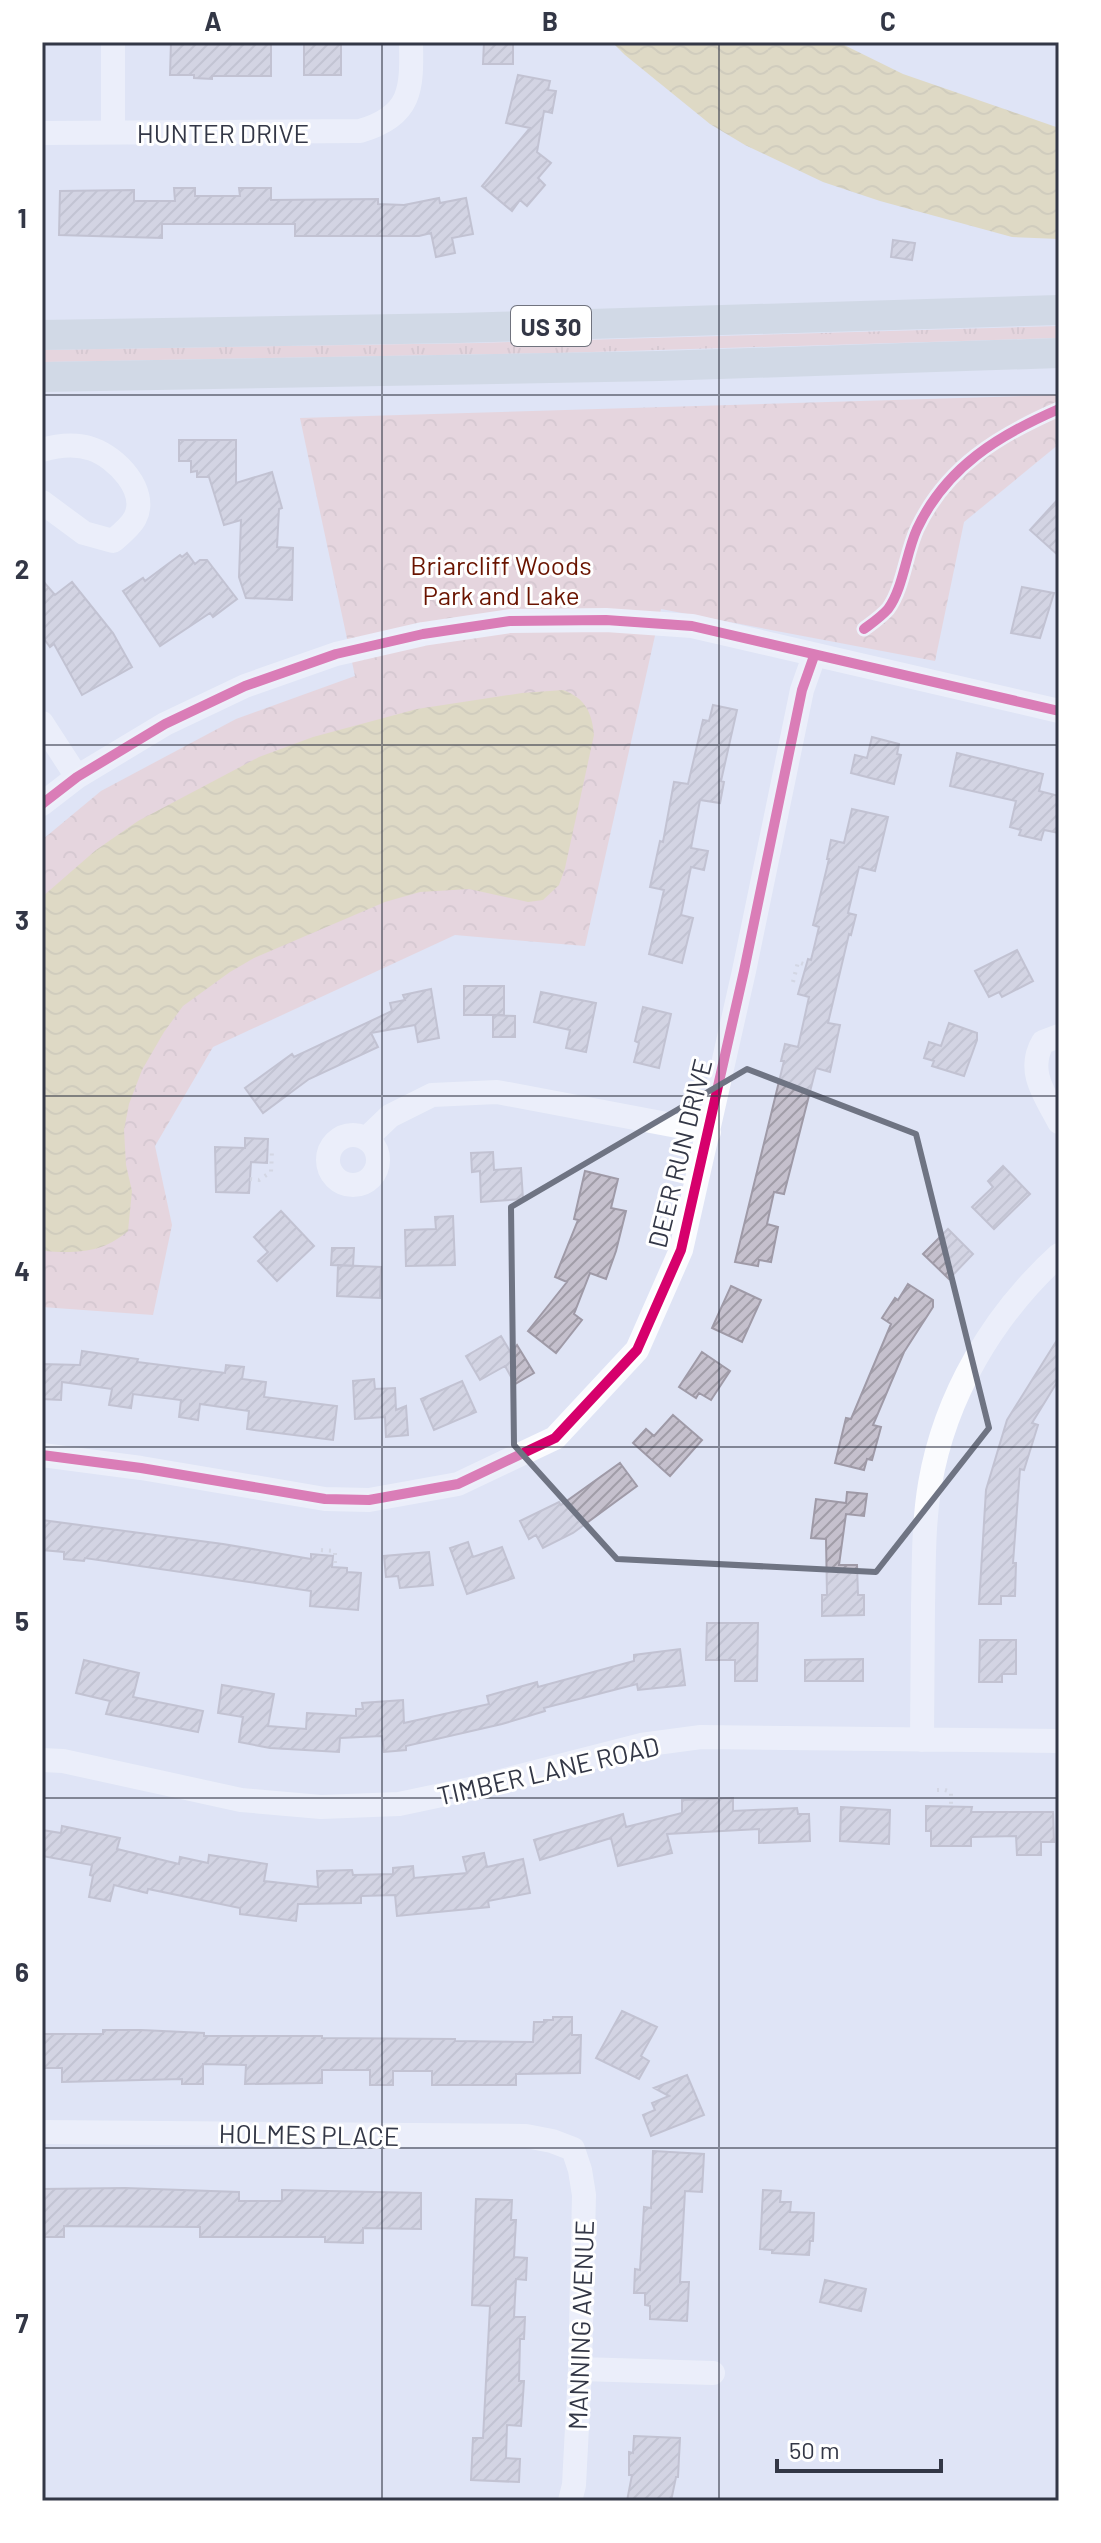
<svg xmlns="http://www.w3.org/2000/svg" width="1101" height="2543" font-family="Barlow,sans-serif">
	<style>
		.grass { fill: url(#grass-tufts) }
		.forest { fill: url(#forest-crowns) }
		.water { fill: url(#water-waves) }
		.building { fill: url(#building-hatch); stroke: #9f9aa7; stroke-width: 2 }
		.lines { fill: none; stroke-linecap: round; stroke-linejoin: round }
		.path { stroke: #c5c6ce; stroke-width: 4; stroke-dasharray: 2 6; stroke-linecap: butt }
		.minor { stroke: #fafbfe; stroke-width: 24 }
		.major { stroke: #c1ccd2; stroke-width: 30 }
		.cycleway-casing { stroke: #fff; stroke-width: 15 }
		.cycleway { stroke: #d6006c; stroke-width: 10 }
		.marked { fill: none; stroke: #6f7483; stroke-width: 6; stroke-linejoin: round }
		.grid { fill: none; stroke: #333746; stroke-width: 2; stroke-opacity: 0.55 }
		.labels { text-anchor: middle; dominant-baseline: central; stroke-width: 6; stroke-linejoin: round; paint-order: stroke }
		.shield { fill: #fff; stroke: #70737e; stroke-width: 2 }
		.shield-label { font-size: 24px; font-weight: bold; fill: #333746 }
		.street-label { font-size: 26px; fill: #333746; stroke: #fff }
		.park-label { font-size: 26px; fill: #6a1400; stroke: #fff }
		.neatline { fill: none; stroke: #333746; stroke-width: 3 }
		.grid-label { font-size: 26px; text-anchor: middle; font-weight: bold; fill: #333746 }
	</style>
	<defs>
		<pattern id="grass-tufts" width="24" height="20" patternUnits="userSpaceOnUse" patternTransform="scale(2)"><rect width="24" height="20" fill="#eec3c0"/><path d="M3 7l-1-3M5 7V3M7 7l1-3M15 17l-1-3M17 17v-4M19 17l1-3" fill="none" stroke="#cda8a6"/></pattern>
		<pattern id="forest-crowns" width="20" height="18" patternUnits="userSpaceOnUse" patternTransform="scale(2)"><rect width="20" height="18" fill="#eec3c0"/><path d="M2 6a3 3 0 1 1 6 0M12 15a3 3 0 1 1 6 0" fill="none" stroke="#cda8a6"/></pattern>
		<pattern id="water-waves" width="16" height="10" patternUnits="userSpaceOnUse" patternTransform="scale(2)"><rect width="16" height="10" fill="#decc8b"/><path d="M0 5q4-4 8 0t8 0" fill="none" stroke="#bfb079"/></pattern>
		<pattern id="building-hatch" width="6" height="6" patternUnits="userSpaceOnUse" patternTransform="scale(2)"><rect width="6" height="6" fill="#c5c0cd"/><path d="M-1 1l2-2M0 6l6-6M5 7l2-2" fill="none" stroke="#a19da8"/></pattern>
	</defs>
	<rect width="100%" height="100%" fill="#dfe4f5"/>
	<!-- grass -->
	<path class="grass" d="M1059,326V338L558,353L42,362V350L480,343Z"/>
	<!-- forest -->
	<path class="forest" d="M1059,395V444L964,522L935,661L661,609L585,946L455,935L213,1047L155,1146L172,1225L153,1315L42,1307V840L101,791L236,719L355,676L300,418Z"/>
	<!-- water -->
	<path class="water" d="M612,42H838L903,74L1059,128V239L1012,237L880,201L823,182L745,145L710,124L625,55Z
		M563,690C585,698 592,712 594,735L565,868L559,885L543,900L528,902L469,889L420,892L385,902L254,958L230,972L183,1006L164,1032L142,1070L129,1104L124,1130L126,1165L132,1191L128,1231C101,1254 76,1253 42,1251V897L96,850L138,821L259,757L313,737L417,709L522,693Z"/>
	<!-- building -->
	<path class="building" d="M171,42H271V76H212V79L194,78V75H170Z
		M304,42H341V75H304Z
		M484,42H513V64H483Z
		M518,75L550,81L548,90L556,91L552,113L544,111L537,152L551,163L538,178L545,185L527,206L520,200L512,211L482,186L530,128L506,123Z
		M174,188H195V196H240L239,188H271V200L378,199V204L404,205L439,198L440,203L466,198L473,234L452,238L455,253L436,257L431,233L419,236H295V224H162V238L59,235L60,191L134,190V201H175Z
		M893,240L915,243L912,260L891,257Z
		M179,440H236V483L272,472L282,508L279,509L277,547L293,548L292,600L246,598L239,577L241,520L224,525L209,477H197V471L191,472V461H179Z
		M1059,498V556L1030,530Z
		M187,553L195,564L200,560H207L237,599L213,617L210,613L160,646L123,591L143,578L145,581L180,555L182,557Z
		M42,580L55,595L72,582L113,633L132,667L82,695L54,644L50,647L42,636Z
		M1022,587L1054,593L1040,638L1011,633Z
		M713,705L737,710L721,781L724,782L720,803L700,800L691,848L708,851L704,870L691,867L681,915L693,918L682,963L649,954L664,890L650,887L660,841L663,842L674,782L688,784L703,720L709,721Z
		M872,737L899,744L897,754L901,755L894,784L851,773L855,755L867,758Z
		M957,753L1043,774L1039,791L1059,796V833L1044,830L1041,840L1019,835L1021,830L1010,827L1016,801L950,786Z
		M852,809L888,817L875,871L859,867L848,913L856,915L851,935L849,934L828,1023L840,1025L830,1072L816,1068L784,1194L774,1192L767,1224L778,1227L771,1262L759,1260L758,1266L735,1262L784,1061H781L785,1044L798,1047L809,997L798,994L808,959L811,960L819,927L813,925L829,859H827L831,840L844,843Z
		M1017,950L1033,981L1002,997L999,992L989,997L975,971Z
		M464,986H504V1015H464Z
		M431,989L439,1038L418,1042L415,1025L371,1033L378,1047L309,1079L263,1113L245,1088L292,1054L294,1057L392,1011L390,1003L405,1000L403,995Z
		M541,992L596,1003L586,1052L566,1048L570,1030L534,1022Z
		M643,1007L671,1014L659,1068L634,1062L639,1043L635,1041Z
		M493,1015L515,1016V1037H493Z
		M949,1023L977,1033V1040L964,1076L932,1066L934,1061L924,1058L929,1042L941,1046Z
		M245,1138L268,1139L267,1163L251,1162L249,1193L216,1192L215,1147L245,1148Z
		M493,1152L494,1170L521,1168L523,1199L481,1202L480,1171L472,1172L471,1153Z
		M1003,1166L1030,1194L994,1229L972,1207L993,1187L988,1181Z
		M585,1171L618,1179L611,1208L626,1211L616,1251L606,1279L590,1273L574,1314L582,1320L556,1353L528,1331L567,1282L555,1277L578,1220L574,1219Z
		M281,1211L314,1246L277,1281L258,1261L268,1252L254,1237Z
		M453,1216L455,1265L406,1266L405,1230L436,1229L435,1217Z
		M948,1229L973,1254L949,1279L923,1254Z
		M332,1248H354L353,1266L331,1265Z
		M338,1265L381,1267L380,1298L337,1296Z
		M908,1284L933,1300V1307L904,1352L873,1425L881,1427L872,1460L867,1459L864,1470L835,1463L846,1418L851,1419L891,1324L882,1318L895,1298L898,1300Z
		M731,1286L761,1300L742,1342L712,1328Z
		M501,1336L511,1353L517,1345L534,1373L515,1384L505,1366L480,1380L466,1356Z
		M1059,1337V1379L1032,1423L1038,1425L1024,1470L1020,1469L1013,1563H1016L1015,1596H1001V1604H979L986,1490L1007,1420Z
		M82,1351L138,1359L137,1362L225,1373L226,1365L244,1367L242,1379L266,1382L264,1397L337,1406L333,1440L247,1429L249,1411L200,1404L198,1420L179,1417L181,1400L133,1394L131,1408L109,1405L112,1389L62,1382L61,1400L42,1399V1364L80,1365Z
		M702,1352L730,1371L711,1400L699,1393L696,1398L679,1387Z
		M374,1379L375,1389L395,1388L396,1410L406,1406L408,1435L386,1437L385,1417L355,1419L353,1381Z
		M462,1381L476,1412L434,1430L421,1399Z
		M673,1415L702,1440L670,1476L633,1443L646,1429L654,1436Z
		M620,1463L637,1486L573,1533L543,1548L536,1535L529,1539L520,1521L559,1502L561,1505Z
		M847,1492L867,1494L864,1516L846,1514L839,1565H857L858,1595H864V1615L822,1616V1595H827L826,1539L811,1538L816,1499L846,1503Z
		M42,1520L223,1544L311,1559V1554L333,1556L332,1567L347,1568V1572L361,1573L358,1610L310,1606L311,1591L85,1558L84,1561L64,1559V1552L42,1550Z
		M468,1542L473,1557L502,1547L514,1578L467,1594L450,1548Z
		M429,1552L433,1585L400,1588L398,1576L386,1577L384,1556Z
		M707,1623H758L757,1681H735V1660H706Z
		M980,1640H1016V1674H1002V1682H979Z
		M680,1649L685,1685L638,1690L637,1684L544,1708L545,1711L502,1724L406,1746V1750L384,1752L382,1736L340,1738L339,1752L270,1748L239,1742L243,1717L218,1713L222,1685L274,1694L268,1726L306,1729L307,1713L356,1716V1709H363L362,1703L403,1700L404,1723L489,1704L487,1696L537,1682L538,1687L634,1661V1655Z
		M863,1659V1681H805V1660Z
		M84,1660L139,1673L133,1697L203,1711L198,1732L106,1714L110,1701L76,1693Z
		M733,1798V1811L797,1808L798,1814H809L810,1841L759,1843V1829L667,1834L672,1853L618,1866L611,1838L540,1860L534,1840L623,1814L626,1827L682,1813V1800Z
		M926,1806L972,1807L971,1812H1053L1054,1842H1041V1855H1017L1016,1836L971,1837V1846H931V1831H926Z
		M841,1807L890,1810L889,1844L840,1841Z
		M62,1826L120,1838L117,1849L179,1864L180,1857L208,1863L209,1855L267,1864L264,1881L318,1887L317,1871L352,1870L353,1875L393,1874V1868L413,1866L414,1878L467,1873L463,1857L484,1853L487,1867L523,1859L530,1893L488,1901L489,1907L397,1916L395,1895L361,1896V1903L298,1904L296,1921L240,1914V1908L148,1889L147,1893L114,1885L110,1901L89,1897L93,1876L90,1875L92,1865L42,1856V1830L61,1833Z
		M622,2011L657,2027L641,2056L649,2061L639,2079L596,2058Z
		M553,2017H572V2035H581L580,2073L516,2074V2085H432V2071H393V2085H370V2070H322V2083L245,2084L246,2065L203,2064V2084H182V2079L62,2082V2068H42V2034H103V2030H141L204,2033V2036H322V2038L455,2039V2041L533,2042L534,2022H544V2020H553Z
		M687,2075L704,2115L651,2136L643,2115L655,2110L652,2103L669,2096L654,2088Z
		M653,2151L704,2154L702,2192L685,2191L680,2282H689L687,2321L650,2319V2306L645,2305V2293H634L635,2269L640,2270L644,2207L651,2208Z
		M125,2188L239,2192V2201H282V2190L421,2193V2229L363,2228V2243L325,2242V2237H200V2227L64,2226V2237H42V2189Z
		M763,2190L781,2191L780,2202H791L790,2212L814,2213L813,2241H810L809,2255L772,2253V2250L760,2249Z
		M476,2199L512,2200L511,2220H516L514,2257L527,2258L526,2280L516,2279L514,2317H525L524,2339H520L519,2381H524L521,2426L507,2425L506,2458L520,2459L519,2482L471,2480L473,2438H483L490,2306L472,2305Z
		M825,2280L866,2289L861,2311L820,2302Z
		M634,2436L680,2438L678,2477H676L671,2501H627L632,2475H629V2452L633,2453Z"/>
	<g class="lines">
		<!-- path -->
		<path class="path" d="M793,982L798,962L806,965
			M250,1179L259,1180L271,1172L272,1151
			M321,1550L335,1551V1567
			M937,1790H945L951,1792V1807"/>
		<!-- minor -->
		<path class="minor" d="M113,42V132
			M42,133L360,131C412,116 412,89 411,42
			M42,450C59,445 75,443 92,449C116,457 149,491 135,518C131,526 120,535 113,541L84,533L42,502
			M42,723L77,777
			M42,804L77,777L165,724L245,686L336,654L423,634L510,621L606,620L692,626L1059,711
			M1059,1036L1043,1042C1026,1071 1045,1095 1059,1122
			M328 1160a25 25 0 1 1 50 0a25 25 0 1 1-50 0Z
			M367,1138L390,1116L432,1095L497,1092L709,1132
			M42,1455L141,1468L325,1499L369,1500L458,1484L555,1438L637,1350L681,1250L744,971L802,690L814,656
			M922,1740C922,1696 923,1651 923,1606C924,1565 923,1525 930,1484C945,1396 993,1315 1059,1255
			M42,1760L63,1761L241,1800L321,1807L399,1804L470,1789L641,1745L701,1737L1059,1741
			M42,2132L526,2136L552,2141L573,2149L580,2170L584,2195L580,2369L574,2485L570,2501
			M580,2369L713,2373"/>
		<!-- major -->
		<path class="major" d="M42,335L458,328L1059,310
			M42,377L659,366L1059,353"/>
		<defs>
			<path id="cycleway" d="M864,629C872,623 881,617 888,609C903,589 906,553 917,529C946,467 999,435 1059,409
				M42,804L77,777L165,724L245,686L336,654L423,634L510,621L606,620L692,626L1059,711
				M42,1455L141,1468L325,1499L369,1500L458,1484L555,1438L637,1350L681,1250L744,971L802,690L814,656"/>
		</defs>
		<!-- cycleway casing -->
		<use href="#cycleway" class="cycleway-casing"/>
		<!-- cycleway -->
		<use href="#cycleway" class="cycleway"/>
	</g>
	<!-- marked area -->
	<path d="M0 0H1101V2543H0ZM747,1069L916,1134L989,1428L876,1572L617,1559L514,1445L511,1207Z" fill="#dfe4f5" fill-opacity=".55" fill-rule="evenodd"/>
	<path class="marked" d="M747,1069L916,1134L989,1428L876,1572L617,1559L514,1445L511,1207Z"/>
	<!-- grid -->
	<path class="grid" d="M382,42V2501M719,42V2501M42,395H1059M42,745H1059M42,1096H1059M42,1447H1059M42,1798H1059M42,2148H1059"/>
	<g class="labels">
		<!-- shield labels -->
		<rect class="shield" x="511" y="306" width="80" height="40" rx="6"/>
		<g class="shield-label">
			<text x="551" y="326">US 30</text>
		</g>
		<!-- street labels -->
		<g class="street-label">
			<text x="223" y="132">HUNTER DRIVE</text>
			<text transform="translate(679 1153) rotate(-76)">DEER RUN DRIVE</text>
			<text transform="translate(548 1770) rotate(-13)">TIMBER LANE ROAD</text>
			<text transform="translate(309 2134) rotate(1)">HOLMES PLACE</text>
			<text transform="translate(580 2325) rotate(-88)">MANNING AVENUE</text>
		</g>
		<!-- park labels -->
		<g class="park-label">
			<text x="501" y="564">Briarcliff Woods<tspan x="501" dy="30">Park and Lake</tspan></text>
		</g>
	</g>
	<!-- border -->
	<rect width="1101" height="2543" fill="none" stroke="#ffffff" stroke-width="88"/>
	<!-- scale -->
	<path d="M777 2459v12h164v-12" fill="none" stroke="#333746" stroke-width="4"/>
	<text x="789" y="2459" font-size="24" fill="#333746" stroke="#ffffff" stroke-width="6" paint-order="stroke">50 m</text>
	<rect x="44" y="44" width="1013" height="2455" class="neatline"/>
	<g class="grid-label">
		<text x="213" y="31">A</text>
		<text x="550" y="31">B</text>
		<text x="888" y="31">C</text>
		<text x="22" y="228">1</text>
		<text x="22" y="579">2</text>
		<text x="22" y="930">3</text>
		<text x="22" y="1281">4</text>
		<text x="22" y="1631">5</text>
		<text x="22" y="1982">6</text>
		<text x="22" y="2333">7</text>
	</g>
</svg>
